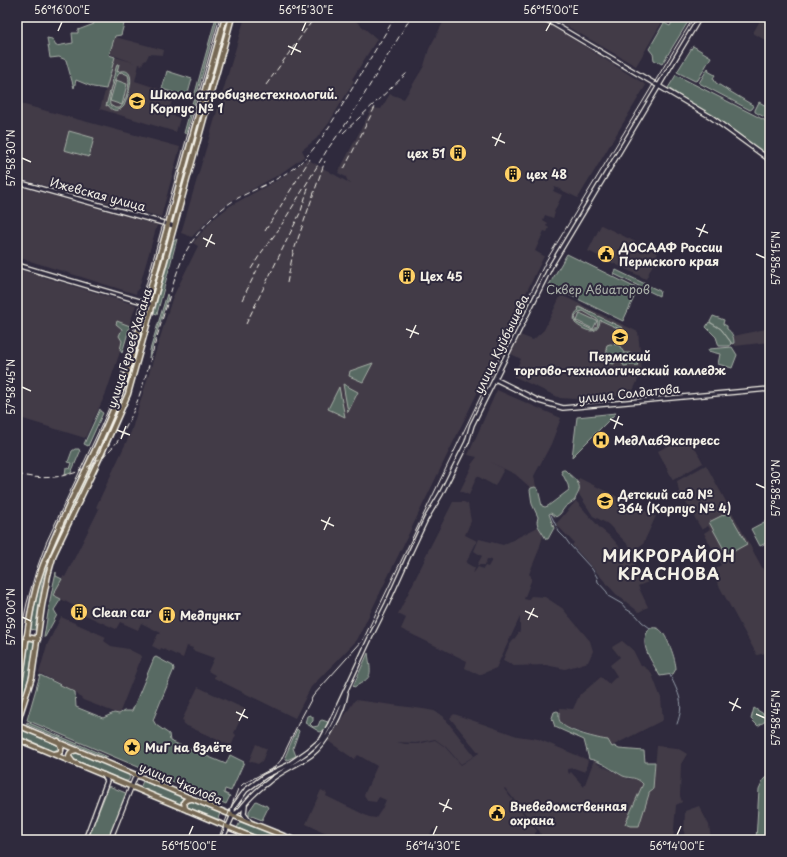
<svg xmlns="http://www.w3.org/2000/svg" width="787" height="857" font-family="'Playpen Sans',sans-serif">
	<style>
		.built { fill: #423b47 }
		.green { fill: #586a63; stroke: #a6aea6; fill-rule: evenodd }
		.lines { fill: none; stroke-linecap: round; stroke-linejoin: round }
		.stream { stroke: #959eaa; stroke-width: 1 }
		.secondary-casing { stroke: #f4f1e8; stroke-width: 6 }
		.primary-casing { stroke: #f4f1e8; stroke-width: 7 }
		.secondary { stroke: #2f2a3d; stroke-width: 3.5 }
		.primary { stroke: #776954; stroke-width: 4 }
		.tram { stroke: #f4f1e8; stroke-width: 1 }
		.rail { stroke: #f4f1e8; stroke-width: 1; stroke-dasharray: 6 3; stroke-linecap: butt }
		.ticks { fill: none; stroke: #f4f1e8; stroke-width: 1.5 }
		.labels { text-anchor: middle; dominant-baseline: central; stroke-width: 4; stroke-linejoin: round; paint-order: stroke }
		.poi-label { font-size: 12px; font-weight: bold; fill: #f4f1e8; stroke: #2f2a3d; text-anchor: start }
		.street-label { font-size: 12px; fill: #f4f1e8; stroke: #2f2a3d }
		.park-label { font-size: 12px; fill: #aeb4ac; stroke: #2f2a3d }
		.district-label { font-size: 16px; font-weight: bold; letter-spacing: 1px; fill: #f4f1e8; stroke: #2f2a3d }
		.neatline { fill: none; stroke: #f4f1e8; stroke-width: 1.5 }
		.ticks-label { font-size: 10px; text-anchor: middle; fill: #f4f1e8 }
	</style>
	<rect width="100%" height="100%" fill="#2f2a3d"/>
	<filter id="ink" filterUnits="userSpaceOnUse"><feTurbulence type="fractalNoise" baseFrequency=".025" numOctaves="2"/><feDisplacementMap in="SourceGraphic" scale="8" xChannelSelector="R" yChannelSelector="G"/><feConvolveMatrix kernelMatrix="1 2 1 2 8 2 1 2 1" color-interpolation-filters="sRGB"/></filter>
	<g filter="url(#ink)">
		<!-- built -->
		<path class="built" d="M245,17H264L275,20L277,17H351L377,39L352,79L354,81L329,123L316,139L302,150L305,156L280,174L231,201L212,216L192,237L181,233Z
			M446,17H537L646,85L578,198L555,187L553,191L562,195L554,212L555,213L553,218L545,215L543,220L548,223L546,226L549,228L547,232L544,231L535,251L544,256L357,640L311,687L295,718L214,678L215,675L208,671L214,658L192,650L193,648L187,646L183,658L161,648L160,650L152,646L158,634H160L161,633L141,623L138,630L120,622L116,629L83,614L84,611L53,595L63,576L65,577L99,509L96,507L131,432L172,299L198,246L193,243L212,220L230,206L283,177L307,159L351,184L347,180L346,177L338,173L372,108L381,109L390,94L404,99L424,66L429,49Z
			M551,17H665L636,66Z
			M762,17H770V43L753,33Z
			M115,37L164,50L163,55L149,54L146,60L143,62L142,65L139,64L135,81L174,94L168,114L180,118L176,132L100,109L115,57L135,63L110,54Z
			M17,103L180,147L161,217L17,178Z
			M17,186L157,225L139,288L137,290L136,294L17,257Z
			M601,225L658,253L646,279L588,251Z
			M17,269L136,305L106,393L85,438L20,418L17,404Z
			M561,295L638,332L642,371L631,395L576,399L560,398L513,376L521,359L511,354L520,335L533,340L544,330Z
			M770,328V342L735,346L734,336Z
			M497,390L561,418L551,444L534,476L536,487L531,488L515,474L490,462L504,469L495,486L477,476L469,495L460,491L472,466L471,465L477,457L468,455Z
			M688,435L703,463L673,480L658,451Z
			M706,465L770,582V652L757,655L717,582L718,580L713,570L721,565L704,533L710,529L708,526L702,530L682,496L680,497L677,481Z
			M579,478L656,516L643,544L633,550L608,524L593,516L575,488Z
			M576,501L600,528L612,538L643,574L648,582L638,586L648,607L639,612L616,594L572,545L574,543L556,524Z
			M453,502H464L468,504L471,521L465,535L477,541L466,563L475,568L473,574L478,567L483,569L485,566L488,567L492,560L487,559L485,565H477L482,556L474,551L479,539L503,545L538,527L543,536L538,552L529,574L531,576V581L524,599L528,600L531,596L545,597L562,608L590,641L593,651L588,662L565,669L546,665L514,666L503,660L509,646L520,631V617L496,668L479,675L465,668L467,661L401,629L406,618L398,614L426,557H425Z
			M61,617L106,637L104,641L111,646L128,649L142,656L119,714L83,700L75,692L39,673L47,645Z
			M622,641L633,650L640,664L651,672L661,698L663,720L612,746L587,734L568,728L561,723L559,718L560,708L573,709L580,694H581L601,677L609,684L617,676L610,665L620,657L612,647Z
			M198,687L245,709L234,733L236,735L231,746L183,724L184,721L182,720Z
			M355,700L423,709L434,711L443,716L474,756L461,764L446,747L435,739L416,743L397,742L405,744H418L435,740L445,747L461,765L479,753L450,718L454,714L517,736L538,739L588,760L585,772L574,768L567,769L569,774L571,772L584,787L594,760L598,764L629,779H639L643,784L626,824L630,826L648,792L653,789L657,746L677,748L687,754L681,764L680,796L682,802L676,805L673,840H543L539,830H538L505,788L504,789L537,831L535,833V840H439L434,829L426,840H345L341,836L338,838L306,824L321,790L327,793L326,796L369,817L376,818L382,809L386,800L379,797L376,802L368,801L364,795L377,766L358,755L354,759L328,741Z
			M256,744L267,749L262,761L258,764L249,761Z
			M699,806L709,825L711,840H684L685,811Z"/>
		<!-- green -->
		<path class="green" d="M97,17H123L125,20L121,35L115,36L109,55L115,57L106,89L93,87L76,80L74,88L66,60L59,57L50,58L47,38L52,39L56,46L73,43L72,33H78V30L94,24L92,18Z
			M216,17H218L186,134L184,133Z
			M675,17H691L662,64L654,60L653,54L649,49L664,23L670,26Z
			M693,46L711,57L698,80L695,81L677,72Z
			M117,64H119L117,72C140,64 128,96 124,106C119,112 112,112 108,105L106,106ZM121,72L128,75C131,83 126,102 120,108H115L110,105C108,98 114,76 121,72Z
			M708,68L709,69L708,71L715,75L713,78L716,83L754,106L752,109L750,110L699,83Z
			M167,71L192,79L187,97L162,89Z
			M676,75L770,123V158L719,121L668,88Z
			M116,80L127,84L122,105L110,101Z
			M759,102L770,108V120L755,112V110Z
			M69,131L94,138L89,157L64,150Z
			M177,239L157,314L154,313L174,241Z
			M567,254L638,289L623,321L549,285Z
			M616,270L660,291L659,296L614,274Z
			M167,294L168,297L149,358L150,350Z
			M579,307L623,328L622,330L600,320C599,337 584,331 575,323C573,317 575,312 579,310L578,309ZM583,311L597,319C599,324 597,328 593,330L577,323L575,317L579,312Z
			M580,313L597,321L593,329L577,321Z
			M713,316L724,320L723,324L727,326V329C732,332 734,337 734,343L732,344L721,329L731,342L730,346H719L716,337L706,327L709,322L721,329L710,322Z
			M117,321L130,326L122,353L120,350L122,341L119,336L122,329L116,324Z
			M610,344L619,345L624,353H630L631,355L638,354V358L637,360L638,363L637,366L633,365L624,366L618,357L616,358L614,364L608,363L606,360L607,351L606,348L607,345Z
			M732,347L737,355L732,368L718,364L720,354L708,351L709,349Z
			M373,363L363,382L349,376L350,371Z
			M343,384L358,392L348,412Z
			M339,387L345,417L328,409Z
			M100,409V411L103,413L88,446L84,444Z
			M616,413L572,457L577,417Z
			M75,449H79L80,452L71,473L65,475L66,467L70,469L72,463L68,462L72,451Z
			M94,464L49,558L42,583L35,630L30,629L41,578L50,551L92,465Z
			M563,470H565C570,476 582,482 579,491C578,494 576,496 575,500L565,507L560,514L556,517L551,513L549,514L554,528L548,539H546L538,526L537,522L538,517L532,504L530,490L531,488L535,487L538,489L542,506L545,507L548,506L569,490L568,485L561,471Z
			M729,512L747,544L727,555L709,522Z
			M770,519V541L760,546L751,529Z
			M56,572V576L62,579L53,595L61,599L54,610L57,615L45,637H44L51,595Z
			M650,628C653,628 656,627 659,629C667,634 676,660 676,669L673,674L660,676C652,661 637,644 650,628Z
			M30,640L35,642L29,677L17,715V710L22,689L29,641Z
			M368,653C371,675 374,677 354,687L353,686Z
			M156,657L173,666L174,669L153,720L156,725L169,734L170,741L226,764L230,755L244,762L231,791L225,789L224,793L230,796L226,804L27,720L40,675L75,692L76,707L103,718L114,713L119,714L124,711H132L154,658Z
			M754,708L770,718L758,726L751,719Z
			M557,711L559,712C559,717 558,720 562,724C568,731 598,739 608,740L612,747L614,746L619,749L644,751L645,762H655L653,789L649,792V794L639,826H630L625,824L643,784C636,776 631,779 623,776C612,770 601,761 589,759L584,740L555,727L552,718L554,712Z
			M310,715L313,717V721L310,724L313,727L318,726L320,721L322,720L328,722C328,727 324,731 320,732L305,723L307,716Z
			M27,722L108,757L106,758L26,724Z
			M22,729L57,744L59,748L54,751L19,736Z
			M297,729L299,731L293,748L296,756L287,760L285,757Z
			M75,752L128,774L130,778L128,781H125L73,759L71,755Z
			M770,773V840H756L759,789L763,780Z
			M143,781L184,797L181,800V804L140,788Z
			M109,786L128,794L109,840H87Z
			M190,800L220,813L218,819L187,807L186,803Z
			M256,801L267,806L268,808L262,820L249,815V811Z
			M240,822L278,837L279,840H267L237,828Z"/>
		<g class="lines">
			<!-- stream -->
			<path class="stream" d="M551,515L559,532L565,538L570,545L592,569L597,577L598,582L607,592L608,596L622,604L626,609L636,615L642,622L650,628
				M670,675C679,695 685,702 677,724"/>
			<defs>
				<path id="secondary" d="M542,17L711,117L770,160
					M17,182L174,226
					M17,265L153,305
					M495,379L539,401L563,408L770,389
					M245,805L244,814L250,822
					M233,815C240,812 245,803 251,797C256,792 261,787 267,783C280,771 297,765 311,755C327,743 343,712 346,693
					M85,840L107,781L104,775
					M110,840L136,775
					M222,840L233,815V809L235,805L246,790L265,776L288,765L308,751L322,739L330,724L371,636L387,604L410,553L426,519L441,494L467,442L472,425L551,266L700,17"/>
				<path id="primary" d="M26,637L38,639
					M17,699C26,655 27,610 42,568C66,503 103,443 126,377L225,17
					M17,724L32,677L42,606L48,575L54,554L101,455L128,394L232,17
					M17,725L224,812L294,840
					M17,739L259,840
					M54,754L59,753C63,750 61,746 58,741
					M72,761L69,757C69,752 72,751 77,750
					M187,810L185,808L184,802L186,800L191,799"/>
			</defs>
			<!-- secondary casing -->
			<use href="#secondary" class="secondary-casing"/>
			<!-- primary casing -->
			<use href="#primary" class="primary-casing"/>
			<!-- secondary -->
			<use href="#secondary" class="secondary"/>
			<!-- primary -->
			<use href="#primary" class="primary"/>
			<!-- tram -->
			<path class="tram" d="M17,669L20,636L27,603L36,571L46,543L102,424L118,387L220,17
				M218,840L238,789L243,784L275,767L281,760L298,724L313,696L363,640L546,261L694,17"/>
			<!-- rail -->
			<path class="rail" d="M266,85L315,17
				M343,133L407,73
				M344,169L375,107
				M265,231L310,159
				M251,269L261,253L279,229L327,150L350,118L411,17
				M287,283L293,253L325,161
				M242,300L260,264
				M246,324L301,211L309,185
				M17,474C36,479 54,479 74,473C91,467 106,456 117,442C133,419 141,391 149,365C155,343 162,320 169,298C175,278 181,256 194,239C206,223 220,208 238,198C259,187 281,179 299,164C319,146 332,122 346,99C362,72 379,44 395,17"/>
		</g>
	</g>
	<!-- ticks -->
	<path class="ticks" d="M58,31L62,22M302,31L306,22M546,31L551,22M288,46L301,52M291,55L297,43M492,137L505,143M495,146L501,133M22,158L31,162M696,228L708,233M699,237L705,224M203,238L215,244M206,247L212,234M756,254L765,258M406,329L419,334M410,338L416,325M22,387L31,391M610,419L623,425M614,429L619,416M117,430L130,435M121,439L126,426M756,484L765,488M321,520L334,526M324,530L330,517M525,611L538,617M22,617L31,621M528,620L534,608M729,702L741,708M732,711L738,698M236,712L248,718M756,714L765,718M239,721L245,709M439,803L452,809M443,812L449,799M189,835L193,826M433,835L437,826M677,835L681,826"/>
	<!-- icons -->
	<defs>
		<symbol id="school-disc" viewBox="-11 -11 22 22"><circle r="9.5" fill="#ffd166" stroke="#2f2a3d"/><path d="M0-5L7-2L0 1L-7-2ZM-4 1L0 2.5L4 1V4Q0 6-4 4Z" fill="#111"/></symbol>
		<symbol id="building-disc" viewBox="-11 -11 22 22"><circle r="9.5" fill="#ffd166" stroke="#2f2a3d"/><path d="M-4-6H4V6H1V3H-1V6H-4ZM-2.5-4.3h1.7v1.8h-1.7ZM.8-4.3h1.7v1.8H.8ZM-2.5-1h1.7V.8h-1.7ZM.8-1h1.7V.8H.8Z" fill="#111"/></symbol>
		<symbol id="civic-disc" viewBox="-11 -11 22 22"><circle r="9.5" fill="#ffd166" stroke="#2f2a3d"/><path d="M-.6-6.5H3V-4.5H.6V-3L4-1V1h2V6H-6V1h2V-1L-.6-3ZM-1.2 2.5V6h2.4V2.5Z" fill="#111"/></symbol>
		<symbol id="university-disc" viewBox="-11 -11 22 22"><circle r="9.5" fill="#ffd166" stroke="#2f2a3d"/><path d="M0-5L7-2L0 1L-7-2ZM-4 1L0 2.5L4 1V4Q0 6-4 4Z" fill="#111"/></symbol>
		<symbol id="hospital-disc" viewBox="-11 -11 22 22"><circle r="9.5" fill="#ffd166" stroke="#2f2a3d"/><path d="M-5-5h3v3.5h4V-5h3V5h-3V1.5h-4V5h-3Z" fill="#111"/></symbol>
		<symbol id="sight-disc" viewBox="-11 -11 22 22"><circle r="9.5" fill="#ffd166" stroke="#2f2a3d"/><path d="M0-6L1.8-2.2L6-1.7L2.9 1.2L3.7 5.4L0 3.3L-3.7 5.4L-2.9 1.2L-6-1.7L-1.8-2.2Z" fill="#111"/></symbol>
	</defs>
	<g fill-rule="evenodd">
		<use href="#school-disc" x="127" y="91" width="20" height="20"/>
		<use href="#building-disc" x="448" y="143" width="20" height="20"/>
		<use href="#building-disc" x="503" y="164" width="20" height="20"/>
		<use href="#civic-disc" x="596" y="244" width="20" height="20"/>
		<use href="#building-disc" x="397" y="266" width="20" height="20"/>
		<use href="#university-disc" x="610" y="327" width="20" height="20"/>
		<use href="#hospital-disc" x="591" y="430" width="20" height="20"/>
		<use href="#school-disc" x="595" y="491" width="20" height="20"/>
		<use href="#building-disc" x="69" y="602" width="20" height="20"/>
		<use href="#building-disc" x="157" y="605" width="20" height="20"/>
		<use href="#sight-disc" x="122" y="737" width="20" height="20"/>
		<use href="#civic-disc" x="487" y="803" width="20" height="20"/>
	</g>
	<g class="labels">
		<!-- poi labels -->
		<g class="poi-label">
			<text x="150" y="94">Школа агробизнестехнологий.<tspan x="150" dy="14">Корпус № 1</tspan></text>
			<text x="445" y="153" text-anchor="end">цех 51</text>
			<text x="526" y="174">цех 48</text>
			<text x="619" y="247">ДОСААФ России<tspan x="619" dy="14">Пермского края</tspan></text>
			<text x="420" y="276">Цех 45</text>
			<text x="620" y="356" text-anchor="middle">Пермский<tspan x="620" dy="14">торгово-технологический колледж</tspan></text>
			<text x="614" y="440">МедЛабЭкспресс</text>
			<text x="618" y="494">Детский сад №<tspan x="618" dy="14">364 (Корпус № 4)</tspan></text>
			<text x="92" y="612">Clean car</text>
			<text x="180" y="615">Медпункт</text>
			<text x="145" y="747">МиГ на взлёте</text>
			<text x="510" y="806">Вневедомственная<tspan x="510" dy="14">охрана</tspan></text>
		</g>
		<!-- street labels -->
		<g class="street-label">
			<text transform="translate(98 194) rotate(15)">Ижевская улица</text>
			<text transform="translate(501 344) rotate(-64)">улица Куйбышева</text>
			<text transform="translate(129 348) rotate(-73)">улица Героев Хасана</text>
			<text transform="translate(629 393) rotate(-6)">улица Солдатова</text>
			<text transform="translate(181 783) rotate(23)">улица Чкалова</text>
		</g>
		<!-- park labels -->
		<g class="park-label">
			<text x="598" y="289">Сквер Авиаторов</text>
		</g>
		<!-- district labels -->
		<g class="district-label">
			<text x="669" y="555">МИКРОРАЙОН<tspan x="669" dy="18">КРАСНОВА</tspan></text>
		</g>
	</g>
	<!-- margin -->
	<rect width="787" height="857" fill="none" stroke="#2f2a3d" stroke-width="44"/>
	<rect x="22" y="22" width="743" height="813" class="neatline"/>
	<g class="ticks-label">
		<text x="62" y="14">56°16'00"E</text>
		<text x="306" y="14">56°15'30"E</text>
		<text x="551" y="14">56°15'00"E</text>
		<text transform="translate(11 158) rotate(-90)" y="4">57°58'30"N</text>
		<text transform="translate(776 258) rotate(-90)" y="4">57°58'15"N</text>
		<text transform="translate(11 387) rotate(-90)" y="4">57°58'45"N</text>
		<text transform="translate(776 488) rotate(-90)" y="4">57°58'30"N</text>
		<text transform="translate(11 617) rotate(-90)" y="4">57°59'00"N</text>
		<text transform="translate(776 718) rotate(-90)" y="4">57°58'45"N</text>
		<text x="189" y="850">56°15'00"E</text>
		<text x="433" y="850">56°14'30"E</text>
		<text x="677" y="850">56°14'00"E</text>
	</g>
</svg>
